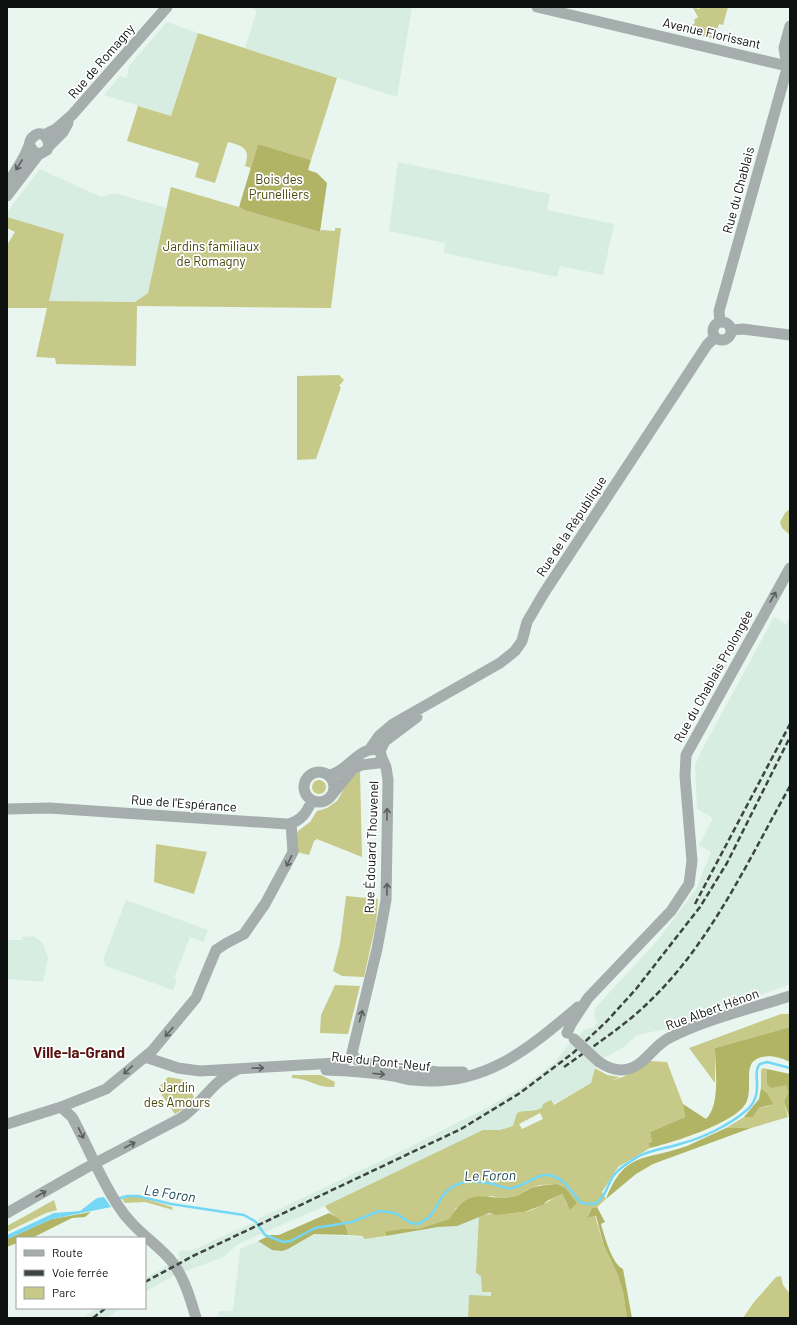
<svg xmlns="http://www.w3.org/2000/svg" width="797" height="1325" font-family="Barlow,sans-serif">
	<style>
		.built { fill: #d7ede2 }
		.green { fill: #c6c987; fill-rule: evenodd }
		.forest { fill: #b1b465 }
		.water { fill: #74d7f5 }
		.lines { fill: none; stroke-linecap: round; stroke-linejoin: round }
		.stream { stroke: #74d7f5; stroke-width: 2.5 }
		.tertiary { stroke: #a6adad; stroke-width: 11 }
		.rail { stroke: #3d4441; stroke-width: 2.5; stroke-dasharray: 6 3; stroke-linecap: butt }
		.tertiary-bridge { stroke: #a6adad; stroke-width: 11 }
		.oneway { stroke: #595e5e }
		.labels { text-anchor: middle; dominant-baseline: central; stroke-width: 3.5; stroke-linejoin: round; paint-order: stroke }
		.street-label { font-size: 13px; fill: #0c100e; stroke: #fff }
		.park-label { font-size: 13px; fill: #474809; stroke: #fff }
		.water-label { font-size: 14px; font-style: italic; fill: #1a4754; stroke: #fff }
		.quarter-label { font-size: 15px; font-weight: bold; fill: #56120d; stroke: #fff }
	</style>
	<rect width="100%" height="100%" fill="#e8f6ef"/>
	<!-- built -->
	<path class="built" d="M248,7H412L397,97L245,48L257,10Z
		M167,22L198,33L171,116L104,95L120,76L127,78L129,66Z
		M398,162L550,194L547,210L614,224L603,275L560,266L557,277L444,253L445,243L389,231Z
		M40,169L101,197L115,193L167,208L148,292L136,302L48,301L64,234L7,217V212Z
		M774,617L786,624L790,617V984L670,1028L637,1035L624,1047L604,1058L595,1066L591,1083L540,1112L519,1124L500,1130L483,1131L325,1206L238,1244L223,1257L173,1276L145,1292V1278L180,1258L178,1254L179,1251L193,1250L252,1223L253,1224L259,1221L258,1219L262,1217L412,1146L490,1106L522,1087L544,1071L555,1062L570,1043L586,1029L592,1028L598,1022L595,1019L594,1013L596,1007L657,941L696,889L711,852L699,845L713,818L697,809L695,765L704,746Z
		M126,900L208,930L203,942L190,937L174,978L177,979L173,990L106,966L103,960Z
		M33,936L42,942L48,957L43,982L7,979V940H22V937Z
		M489,1213L627,1318H217H218L219,1311H233L240,1249L258,1241L267,1246L290,1248L309,1236L317,1234L378,1238L443,1226Z
		M96,1308H121L107,1318H83Z"/>
	<!-- green -->
	<path class="green" d="M700,7H728L723,25L719,24L715,39L684,32L685,28H687L695,23L694,20L698,17L693,8L700,9Z
		M198,33L337,78L311,160L258,144L251,168L245,166C251,148 243,146 228,142L215,183L195,177L199,163L127,141L138,106L171,116Z
		M171,187L239,207L244,210L320,232L321,230L335,231V228H341L331,308L137,306L136,366L56,364L55,358L36,357L47,308H7V245L15,232L7,228V217L64,234L49,301L135,302L148,293Z
		M339,375L344,380L339,386L341,387L316,459L297,460V376Z
		M790,509V535L782,528L780,522L785,513Z
		M360,772L362,857L317,839L314,841L309,855L297,852L296,835L298,831L310,822L317,811L327,808L337,801L346,785L355,774Z
		M312 787a7 7 0 1 1 14 0a7 7 0 1 1-14 0Z
		M156,844L207,852L194,894L154,882Z
		M346,896L378,899L376,923L364,977L342,976L333,971L340,944Z
		M335,985L360,986L348,1034L320,1033L321,1015Z
		M781,1014H790V1027L715,1048V1083L689,1048Z
		M650,1061L667,1062L683,1104L685,1117L650,1132L652,1142L648,1143L650,1148L618,1167L602,1192L606,1199L597,1207L592,1208L587,1216H595L604,1246L617,1273L623,1292L627,1318H468L469,1295L491,1296V1292H482L481,1276L476,1273L479,1216C493,1212 508,1215 523,1212C538,1210 549,1200 562,1194L567,1205L577,1203L566,1188L557,1184L540,1185L526,1190L520,1196L501,1198L491,1196L456,1208L449,1219L418,1229H401L385,1233L386,1236L365,1239L362,1236L348,1235C347,1219 332,1218 325,1206L483,1130H500L513,1126L517,1113C526,1109 531,1113 542,1108L543,1104L551,1100L554,1105L591,1083L595,1068L607,1075L620,1077L610,1081L623,1077ZM540,1113L543,1119L522,1129L519,1124Z
		M763,1068L767,1069V1084L786,1085L788,1093L784,1102L788,1117L751,1128H726L744,1117H753L759,1108L769,1106L767,1093L761,1088V1070Z
		M292,1075H321L335,1082L334,1087C316,1088 308,1078 292,1078Z
		M168,1077L184,1080L194,1097L183,1109L175,1114L159,1091L160,1089L159,1087Z
		M127,1197H140L172,1207L173,1210L145,1202L125,1203L122,1199Z
		M54,1200L57,1210L46,1213L7,1232V1226Z
		M781,1276L783,1285L790,1294V1318H743L754,1302L776,1277Z"/>
	<!-- forest -->
	<path class="forest" d="M258,144L311,160L308,170L317,173L327,183L320,232L244,210L239,207Z
		M790,1027V1062C780,1057 765,1053 755,1060C744,1067 753,1090 746,1103C736,1123 671,1143 650,1148L648,1143L652,1142L650,1132L685,1117L683,1104L706,1119C721,1105 715,1067 715,1048Z
		M767,1069L790,1074V1119L784,1102L788,1093L786,1085L771,1088L767,1084Z
		M761,1088L767,1093L773,1104L759,1108L753,1117H744L759,1099Z
		M726,1128H751L653,1164L636,1174L606,1199C625,1150 646,1161 687,1146C700,1140 713,1134 726,1128Z
		M557,1184L566,1188L577,1203L570,1210L562,1194L547,1201L543,1205L524,1212L496,1215L489,1213L457,1226L438,1227L386,1236L385,1232L401,1229H418L449,1219C472,1183 484,1203 517,1196C521,1195 523,1192 527,1190C537,1185 547,1185 557,1184Z
		M597,1207L605,1222L601,1224C604,1235 612,1264 623,1269L632,1318H627L623,1292L617,1273L604,1246L596,1216L587,1217L592,1208Z
		M91,1212L85,1217L72,1218L32,1238H17V1243L7,1247V1239L52,1219Z
		M329,1213C339,1218 347,1223 348,1235L314,1234L288,1249L282,1251L272,1250L258,1241L271,1235H279Z"/>
	<!-- water -->
	<path class="water" d="M104,1197L111,1207L52,1219L7,1239V1235L54,1213L80,1211L97,1198Z"/>
	<g class="lines">
		<!-- stream -->
		<path class="stream" d="M117,1199L127,1196H138L171,1204L244,1215L256,1222L265,1235L283,1242L291,1241L315,1228L352,1222L379,1211L395,1213L411,1223L418,1224C440,1214 434,1199 452,1187C464,1179 481,1181 494,1184C499,1186 506,1189 512,1188C526,1186 538,1171 553,1176C566,1180 572,1193 581,1203L594,1204C607,1197 606,1186 614,1175C620,1167 631,1161 639,1156C651,1150 667,1148 680,1144C703,1138 730,1125 748,1109C765,1093 751,1072 760,1064L767,1062L790,1068"/>
		<!-- tertiary -->
		<path class="tertiary" d="M537,7L787,66
			M787,66L784,48L790,26
			M44,135L56,129L72,115L167,7
			M49,146L63,132L68,123
			M7,184C15,172 23,161 28,148C30,144 29,140 33,137C42,128 52,140 47,150L40,154L34,152L29,145
			M7,196L39,154
			M713 331a9 9 0 1 1 18 0a9 9 0 1 1-18 0Z
			M720,322L719,311L790,58
			M731,330L743,329L790,335
			M370,749L379,736L393,724L500,663L515,651L522,641L527,622L544,593L707,345L715,337
			M304 787a15 15 0 1 1 30 0a15 15 0 1 1-30 0Z
			M329,775C347,773 359,745 378,750
			M331,796L353,769L361,765L378,763L382,758L380,751L385,741L417,717
			M7,809L49,808L287,824C301,822 307,812 312,800
			M567,1033L571,1024L588,998L671,911L689,884L692,861L685,776L686,755L790,568
			M352,1054L357,1060L367,1063L438,1072H463
			M145,1057L178,1068L200,1071L337,1063L346,1061L351,1057L377,949L386,900L388,780L386,767L382,758
			M599,1062C608,1068 617,1072 628,1069C645,1065 653,1046 669,1038C706,1019 750,1009 790,996
			M326,1070C348,1071 371,1072 393,1076C400,1077 407,1080 414,1080C484,1088 528,1049 578,1007
			M61,1107L72,1117C88,1146 100,1179 119,1207C131,1226 150,1239 166,1255C182,1270 190,1297 196,1318
			M7,1124L61,1107L106,1089L152,1051L196,998L216,950L225,944L244,934L265,904L293,852L291,823
			M7,1213L84,1169L181,1118C204,1102 211,1082 238,1069"/>
		<!-- rail -->
		<path class="rail" d="M695,904L790,724
			M564,1067C596,1044 628,1024 655,996C713,938 750,857 790,786
			M145,1282L193,1256L461,1129L520,1093L573,1053L607,1021L636,989L700,907L727,863L790,737
			M93,1318L106,1308"/>
		<!-- tertiary-bridge -->
		<path class="tertiary-bridge" d="M574,1039L599,1062"/>
	</g>
	<!-- one-way arrows -->
	<defs><path id="oneway-shaft" d="M-6 0H5M1.5-3L5.5 0L1.5 3" fill="none" stroke-width="1.6" stroke-linecap="round" stroke-linejoin="round"/></defs>
	<g class="oneway">
		<use href="#oneway-shaft" transform="translate(19 165) rotate(122)"/>
		<use href="#oneway-shaft" transform="translate(773 597) rotate(-60)"/>
		<use href="#oneway-shaft" transform="translate(387 814) rotate(-89)"/>
		<use href="#oneway-shaft" transform="translate(289 861) rotate(116)"/>
		<use href="#oneway-shaft" transform="translate(387 889) rotate(-89)"/>
		<use href="#oneway-shaft" transform="translate(361 1016) rotate(-75)"/>
		<use href="#oneway-shaft" transform="translate(169 1032) rotate(130)"/>
		<use href="#oneway-shaft" transform="translate(258 1068) rotate(-2)"/>
		<use href="#oneway-shaft" transform="translate(128 1070) rotate(137)"/>
		<use href="#oneway-shaft" transform="translate(379 1074) rotate(6)"/>
		<use href="#oneway-shaft" transform="translate(81 1133) rotate(64)"/>
		<use href="#oneway-shaft" transform="translate(130 1145) rotate(-28)"/>
		<use href="#oneway-shaft" transform="translate(41 1194) rotate(-30)"/>
	</g>
	<g class="labels">
		<!-- street labels -->
		<g class="street-label">
			<text transform="translate(712 33) rotate(13)">Avenue Florissant</text>
			<text transform="translate(101 61) rotate(-49)">Rue de Romagny</text>
			<text transform="translate(738 190) rotate(-75)">Rue du Chablais</text>
			<text transform="translate(571 526) rotate(-57)">Rue de la République</text>
			<text transform="translate(713 676) rotate(-61)">Rue du Chablais Prolongée</text>
			<text transform="translate(184 803) rotate(4)">Rue de l'Espérance</text>
			<text transform="translate(371 847) rotate(-88)">Rue Édouard Thouvenel</text>
			<text transform="translate(712 1009) rotate(-20)">Rue Albert Hénon</text>
			<text transform="translate(381 1061) rotate(6)">Rue du Pont-Neuf</text>
		</g>
		<!-- park labels -->
		<g class="park-label">
			<text x="279" y="179">Bois des<tspan x="279" dy="15">Prunelliers</tspan></text>
			<text x="211" y="246">Jardins familiaux<tspan x="211" dy="15">de Romagny</tspan></text>
			<text x="177" y="1087">Jardin<tspan x="177" dy="15">des Amours</tspan></text>
		</g>
		<!-- water labels -->
		<g class="water-label">
			<text transform="translate(490 1175) rotate(-1)">Le Foron</text>
			<text transform="translate(170 1193) rotate(9)">Le Foron</text>
		</g>
		<!-- quarter labels -->
		<g class="quarter-label">
			<text x="79" y="1052">Ville-la-Grand</text>
		</g>
	</g>
	<!-- border -->
	<rect width="797" height="1325" fill="none" stroke="#0c100e" stroke-width="16"/>
	<!-- legend -->
	<rect x="16" y="1237" width="130" height="72" fill="#ffffff" stroke="#9e9f9f"/>
	<rect x="24" y="1250" width="20" height="6" fill="#a6adad" stroke="#9e9f9f"/>
	<text x="52" y="1257" font-size="12" fill="#0c100e">Route</text>
	<rect x="24" y="1270" width="20" height="6" fill="#3d4441" stroke="#9e9f9f"/>
	<text x="52" y="1277" font-size="12" fill="#0c100e">Voie ferrée</text>
	<rect x="24" y="1287" width="20" height="12" fill="#c6c987" stroke="#9e9f9f"/>
	<text x="52" y="1297" font-size="12" fill="#0c100e">Parc</text>
</svg>
